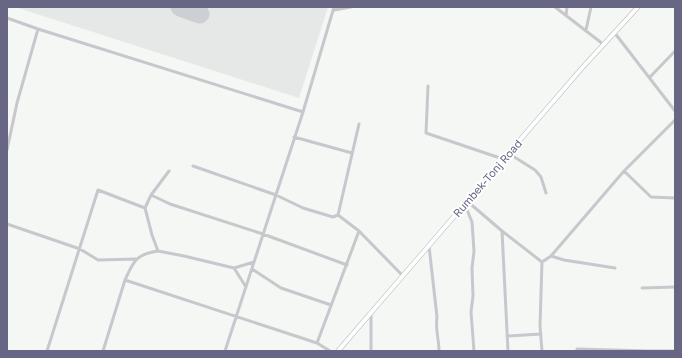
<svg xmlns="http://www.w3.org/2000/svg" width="682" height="358" font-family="'Golos Text',sans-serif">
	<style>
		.built { fill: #e6e8e7 }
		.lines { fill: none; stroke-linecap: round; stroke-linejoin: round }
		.taxiway { stroke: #cecfd2; stroke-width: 8 }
		.runway { stroke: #cecfd2; stroke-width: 19 }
		.major-casing { stroke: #bab9c0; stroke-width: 5 }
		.minor { stroke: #c7c7cd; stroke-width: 3 }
		.major { stroke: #fff; stroke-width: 4 }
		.labels { text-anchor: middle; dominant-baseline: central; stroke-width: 4; stroke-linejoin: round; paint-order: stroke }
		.street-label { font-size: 11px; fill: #686685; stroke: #fff }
	</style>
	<rect width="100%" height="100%" fill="#f5f7f4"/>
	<!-- built -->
	<path class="built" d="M15,7H328L299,98Z"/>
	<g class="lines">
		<!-- taxiway -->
		<path class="taxiway" d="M191,10L192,7"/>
		<!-- runway -->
		<path class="runway" d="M180,7L200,14"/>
		<defs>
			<path id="major" d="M338,351L582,68L638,7"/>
		</defs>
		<!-- major casing -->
		<use href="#major" class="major-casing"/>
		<!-- minor -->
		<path class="minor" d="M555,7L603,44
			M334,10L351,7
			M566,15L567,7
			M7,18L38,29L303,112
			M586,30L591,7
			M614,32L675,111
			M650,77L675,51
			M428,86L426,133L503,159
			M359,124L338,215L359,231L403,276
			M294,137L352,153
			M7,150L17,103L38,29
			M508,153L535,170L541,177L546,193
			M193,166L276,195L303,208L333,217L338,215
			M624,171L651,197L675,198
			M151,195L170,204L263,234L347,265
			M467,201L502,231L508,351
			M465,205L472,222L474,251L472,268L473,296L471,312L474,351
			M7,224L80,249L98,260L136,259
			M502,231L542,262
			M429,246L437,317C435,329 439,339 439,351
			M158,251L184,256L234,268L246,287
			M551,256L564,260L615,268
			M234,268L254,262
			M252,269L281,288L331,305
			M125,280C133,262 136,254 158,251L152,235L145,208
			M642,288L675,287
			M507,336L541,334
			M317,343L359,231
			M47,351L98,190L145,208L151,195L169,171
			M103,351L125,280L317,343L330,351
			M225,351L303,112L334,7
			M371,351V313
			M542,351L540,326L542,262L551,256L624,171L675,120
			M577,351V349L650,351
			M651,351H675"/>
		<!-- major -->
		<use href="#major" class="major"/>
	</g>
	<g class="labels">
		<!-- street labels -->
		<g class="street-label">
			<text transform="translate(487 178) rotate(-49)">Rumbek-Tonj Road</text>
		</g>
	</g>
	<!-- border -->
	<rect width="682" height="358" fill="none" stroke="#686685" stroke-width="16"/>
</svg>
